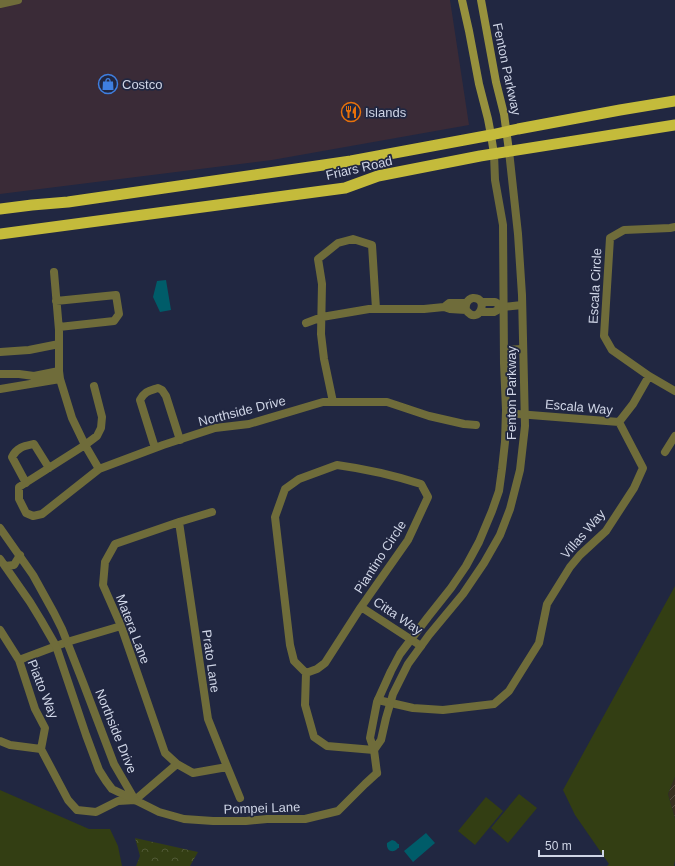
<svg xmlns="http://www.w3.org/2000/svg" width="675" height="866" font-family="Arial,sans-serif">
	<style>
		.commercial { fill: #3a2b37 }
		.industrial { fill: url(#industrial-furrows) }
		.grass { fill: #333e13 }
		.park { fill: url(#park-crowns) }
		.water { fill: #005c69 }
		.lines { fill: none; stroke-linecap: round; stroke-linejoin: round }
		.minor { stroke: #6f6c3a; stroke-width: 8 }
		.tertiary { stroke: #6f6c3a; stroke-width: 8 }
		.secondary { stroke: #97913d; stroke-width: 8 }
		.trunk { stroke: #c4bb3b; stroke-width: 11 }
		.labels { text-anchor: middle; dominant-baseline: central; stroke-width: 3.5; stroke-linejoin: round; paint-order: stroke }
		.street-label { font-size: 13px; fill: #cfd5e6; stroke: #212741 }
		.poi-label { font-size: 13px; fill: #cfd5e6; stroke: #212741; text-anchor: start }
	</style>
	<defs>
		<pattern id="industrial-furrows" width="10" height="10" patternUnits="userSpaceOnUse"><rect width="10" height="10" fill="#382f1f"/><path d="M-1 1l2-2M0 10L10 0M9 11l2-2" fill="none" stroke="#544c40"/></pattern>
		<pattern id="park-crowns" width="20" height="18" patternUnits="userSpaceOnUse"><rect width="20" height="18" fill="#333e13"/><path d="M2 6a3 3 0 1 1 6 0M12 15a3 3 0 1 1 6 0" fill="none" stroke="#505935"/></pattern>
	</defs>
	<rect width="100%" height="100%" fill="#212741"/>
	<!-- commercial -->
	<path class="commercial" d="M0,0H450L469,125L272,160L0,194Z"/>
	<!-- industrial -->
	<path class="industrial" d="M675,777V818L668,794Z"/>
	<!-- grass -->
	<path class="grass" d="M675,586V777L668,794L675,818V860L674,866H607L609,864L575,815L563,790Z
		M0,790L89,829H110L118,846L122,866H0Z
		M519,794L537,808L508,843L491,828Z
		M486,797L503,811L475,845L458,831Z"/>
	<!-- park -->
	<path class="park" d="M135,838L198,852L190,866H136L140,856Z"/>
	<!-- water -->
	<path class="water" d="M166,280L171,310L160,312L153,297L157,281Z
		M426,833L435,843L413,862L404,851Z
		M392,840L395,841L398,844H399V848H398C393,854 386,851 387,843Z"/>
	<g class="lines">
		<!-- minor -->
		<path class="minor" d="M0,4L18,0
			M675,227L670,228L624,230L610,238L604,336L612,350L649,376L675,391
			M54,272L59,330V371L60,379L72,418L85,445L99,469
			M56,301L116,295L119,314L114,321L59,327
			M481,302H495L503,307
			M444,307L450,309L466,310C479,327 490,297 473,298C467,299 465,305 466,310
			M480,312H494L503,307L522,305
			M306,323L322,317L369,309H424L444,307L449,303H466
			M504,350L523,349
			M0,352L29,350L59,344
			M0,374H19L34,376L59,371
			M94,386L102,417L101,428L97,436L85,445L19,487V499L26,513L33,516L42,514L99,469L163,445L215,428L249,424L323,402H387L429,416L464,424L476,425
			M0,389L60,379
			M333,402L324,359L321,334L322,284L318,259L338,243L353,239L372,245L376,309
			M506,413L619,422L633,404L649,376
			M155,448L140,400C145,391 149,391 158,388L162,390L166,396L180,440
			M665,452L675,436
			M337,465C366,469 393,475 421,484L428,497L408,540L361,607L325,663L317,669L306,673L294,661L290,645L275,517L285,489L299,479Z
			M26,483L12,457C17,447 25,446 34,444L49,468
			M212,512L179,522L115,544L105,562L103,585L121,626L165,753L177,764L193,773L227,767
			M179,522L208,719L226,764L240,798
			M361,607L421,646
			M0,630L19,660L35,709L45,728L41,749L68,800L77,810L96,812L118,801L135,800L159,812L184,819L213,821H246L267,819H305L338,811L365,784L377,773
			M19,660L67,642L121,626
			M306,673L305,705L314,737L327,746L374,750
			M378,700L413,708L443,710L494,704L509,691L539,643L547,604L570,567L580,555L606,531L634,488L643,468L619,422
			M0,741L10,745L41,749
			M135,800L177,764"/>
		<!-- tertiary -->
		<path class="tertiary" d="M0,528L33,575L54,613L62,629L84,685L114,764L135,800
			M0,559L30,602L41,620L56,646L86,735L99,770L106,781L112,789L135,800
			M5,566L14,565L20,555
			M374,750L381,740L386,718L393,694L408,664L429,635L463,594L484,563L500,535L510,509L520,470L525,426L522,295L518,234L509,151
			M377,773L374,750L370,738L377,702L391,671L400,654L428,617L451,588L466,566L479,542L492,511L499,491L502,469L505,442L506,410L504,363L503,225L495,180L494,154"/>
		<!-- secondary -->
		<path class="secondary" d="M462,0L469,31L479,84L488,119L491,135L494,154
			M481,0L496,82L504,114L509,151"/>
		<!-- trunk -->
		<path class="trunk" d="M0,209L32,205L68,202L351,161L491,135L518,129L620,110L675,101
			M0,234L345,188L378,176L480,156L675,125"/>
	</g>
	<!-- icons -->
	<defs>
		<symbol id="shop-ring" viewBox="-11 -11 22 22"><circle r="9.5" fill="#212741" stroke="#3f7fe0" stroke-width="1.5"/><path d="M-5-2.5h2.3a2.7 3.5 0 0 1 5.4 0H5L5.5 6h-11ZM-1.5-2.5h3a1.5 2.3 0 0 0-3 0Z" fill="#3f7fe0"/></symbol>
		<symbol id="restaurant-ring" viewBox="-11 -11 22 22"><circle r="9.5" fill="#212741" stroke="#e8710a" stroke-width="1.5"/><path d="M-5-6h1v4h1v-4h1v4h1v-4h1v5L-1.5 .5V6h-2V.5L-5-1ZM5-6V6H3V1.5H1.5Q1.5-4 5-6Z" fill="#e8710a"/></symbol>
	</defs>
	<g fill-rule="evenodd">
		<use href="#shop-ring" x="97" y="73" width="22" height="22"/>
		<use href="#restaurant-ring" x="340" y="101" width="22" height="22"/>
	</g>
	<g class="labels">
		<!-- street labels -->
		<g class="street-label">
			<text transform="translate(507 69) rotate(78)">Fenton Parkway</text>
			<text transform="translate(359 168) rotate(-13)">Friars Road</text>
			<text transform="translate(595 286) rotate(-87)">Escala Circle</text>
			<text transform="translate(511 393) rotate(-90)">Fenton Parkway</text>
			<text transform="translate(579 407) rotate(5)">Escala Way</text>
			<text transform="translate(242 411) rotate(-14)">Northside Drive</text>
			<text transform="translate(583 534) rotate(-49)">Villas Way</text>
			<text transform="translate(380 557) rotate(-57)">Piantino Circle</text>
			<text transform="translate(398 616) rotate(34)">Citta Way</text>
			<text transform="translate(133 629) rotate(69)">Matera Lane</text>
			<text transform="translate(211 661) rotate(82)">Prato Lane</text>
			<text transform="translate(43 689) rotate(68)">Piatto Way</text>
			<text transform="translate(116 731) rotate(68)">Northside Drive</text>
			<text transform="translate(262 808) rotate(-2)">Pompei Lane</text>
		</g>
		<!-- poi labels -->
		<g class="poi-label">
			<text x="122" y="84">Costco</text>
			<text x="365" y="112">Islands</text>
		</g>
	</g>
	<!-- scale -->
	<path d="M539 850v6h64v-6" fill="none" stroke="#cfd5e6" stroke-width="2"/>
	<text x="545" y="850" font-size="12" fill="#cfd5e6" stroke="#212741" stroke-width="3" paint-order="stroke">50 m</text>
</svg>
